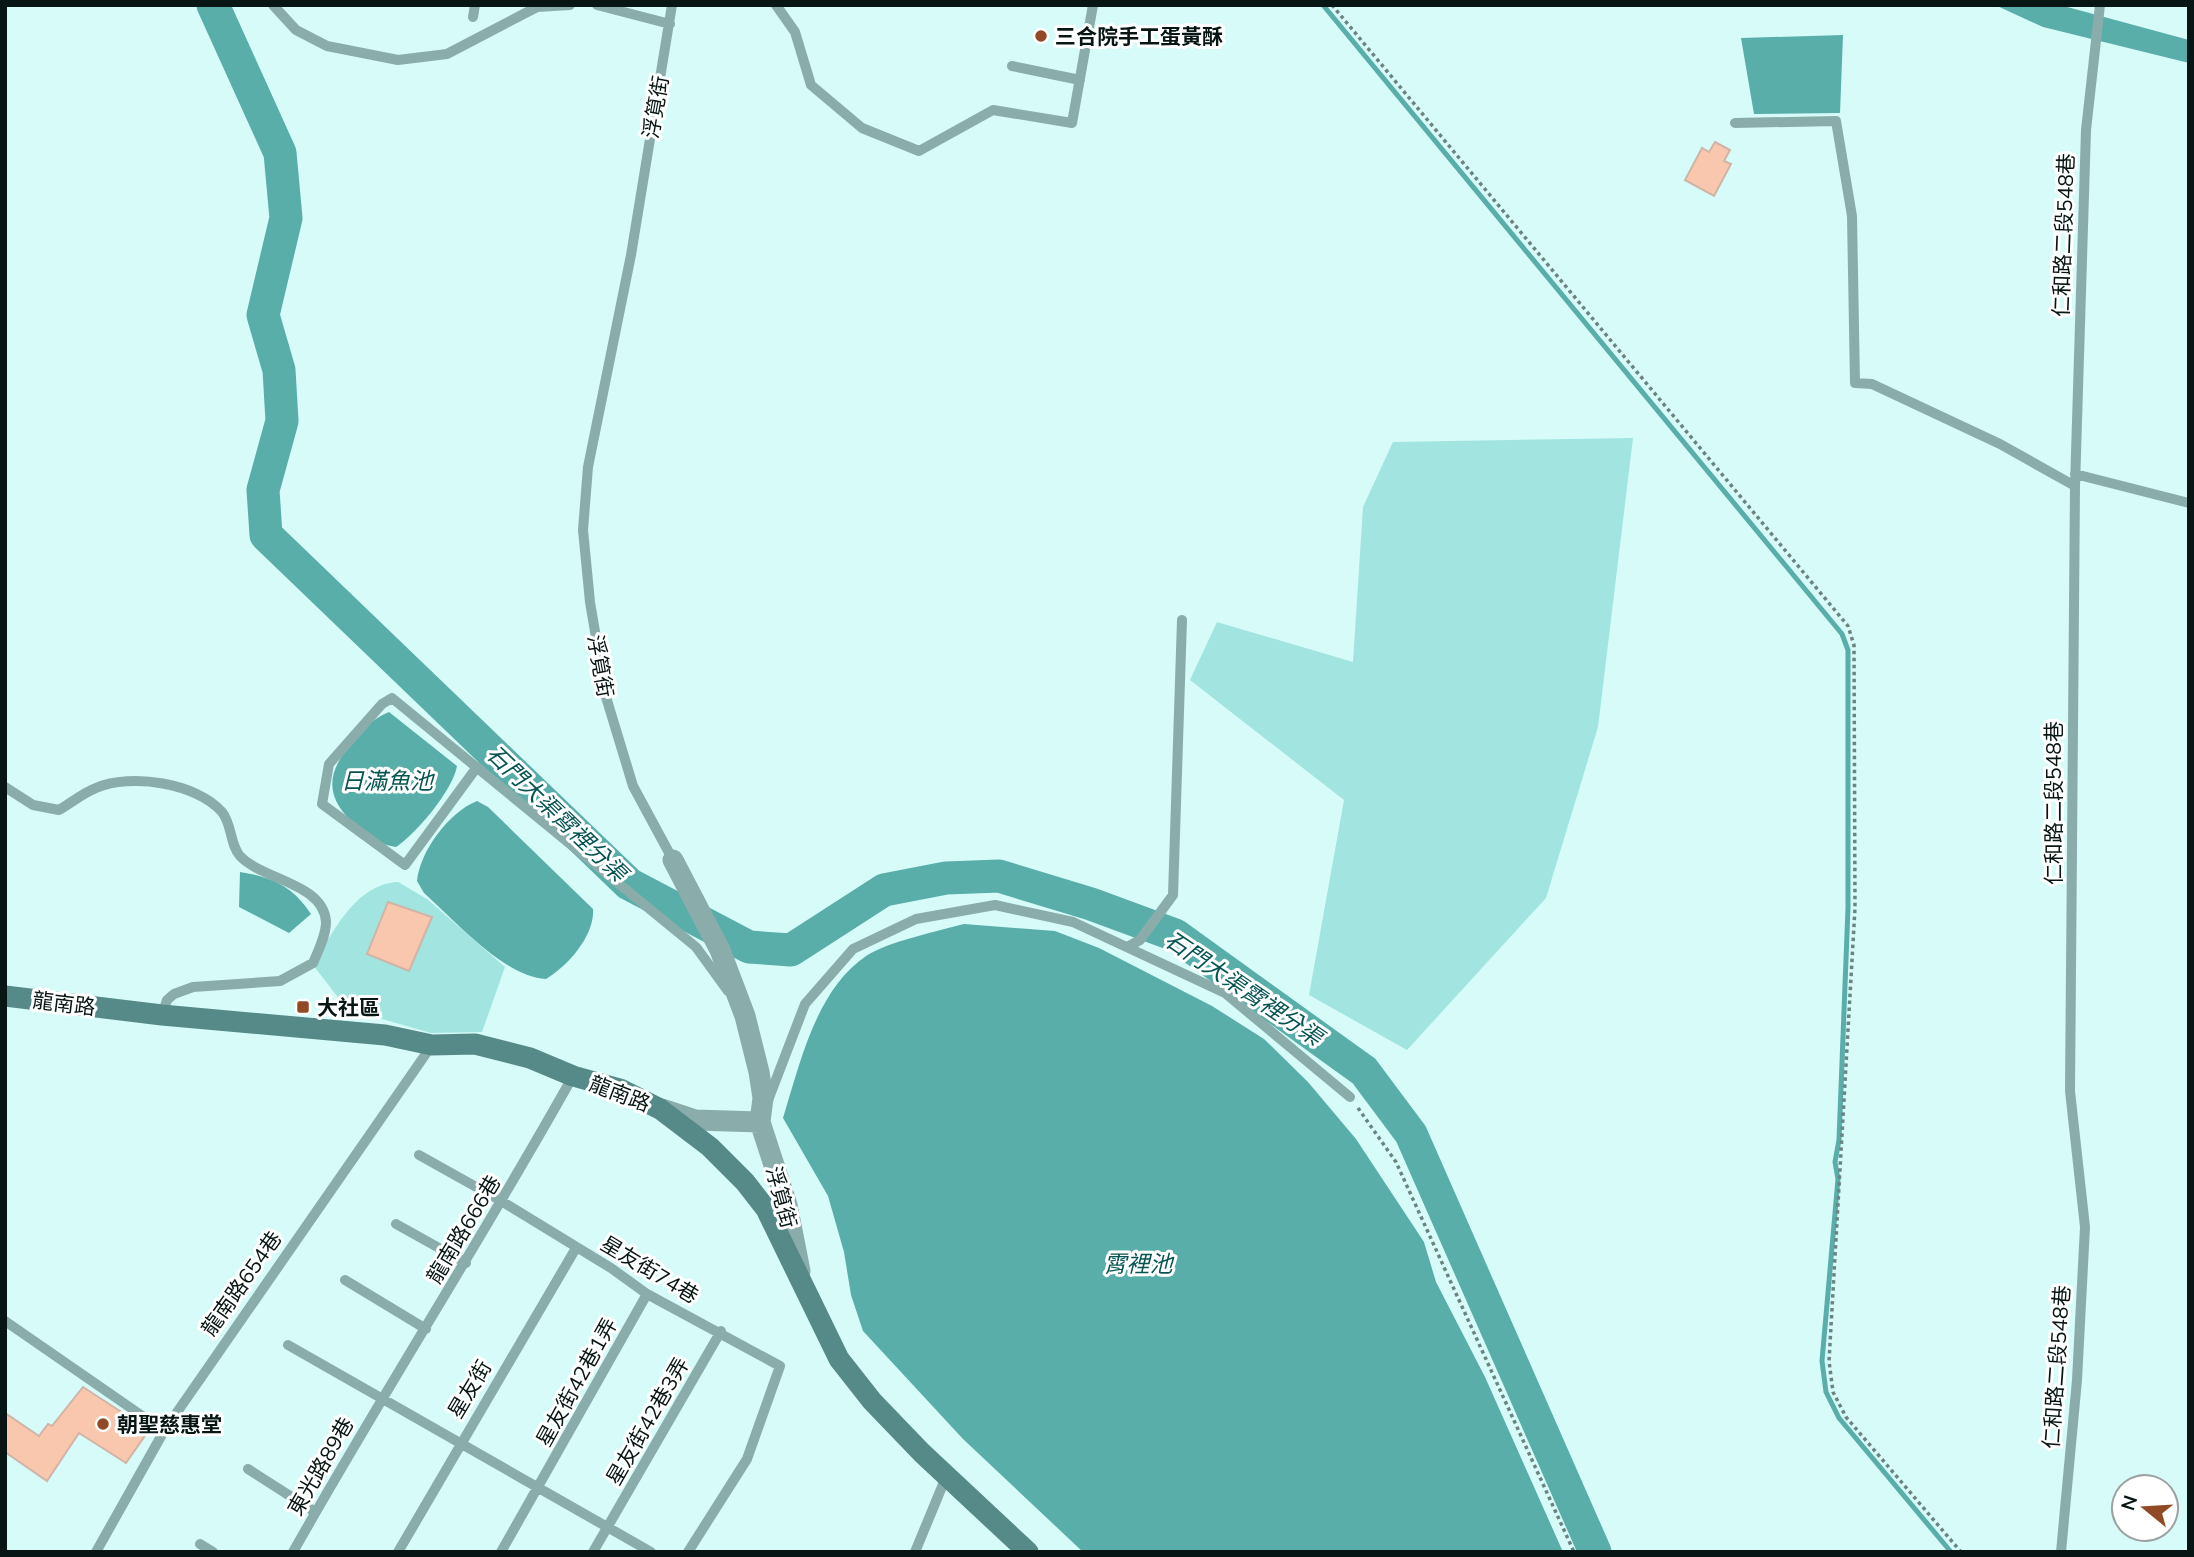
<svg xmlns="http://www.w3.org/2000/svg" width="2194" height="1557" font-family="Mulish,'Noto Sans TC',sans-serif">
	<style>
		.green { fill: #a1e4e0 }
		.water { fill: #59aeaa }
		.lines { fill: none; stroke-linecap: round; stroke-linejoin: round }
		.stream { stroke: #59aeaa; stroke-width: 5 }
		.river { stroke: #59aeaa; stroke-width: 33 }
		.building { fill: #f9c6ae; stroke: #d0b4a7; stroke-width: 2 }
		.path { stroke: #6b8482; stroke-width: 3.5; stroke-dasharray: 3.5 3.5; stroke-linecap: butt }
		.service { stroke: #8aadab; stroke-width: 10 }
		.minor { stroke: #8aadab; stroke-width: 21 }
		.secondary { stroke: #568a88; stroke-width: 21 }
		.poi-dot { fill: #914a25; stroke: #fff; stroke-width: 2.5 }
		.labels { text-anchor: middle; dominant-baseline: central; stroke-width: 6; stroke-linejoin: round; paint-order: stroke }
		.poi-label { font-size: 21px; font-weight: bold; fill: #071514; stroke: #fff; text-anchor: start }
		.street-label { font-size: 21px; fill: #071514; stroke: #fff }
		.water-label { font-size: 23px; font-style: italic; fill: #055452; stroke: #fff }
	</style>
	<rect width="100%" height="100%" fill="#d7fbf9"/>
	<!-- green -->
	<path class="green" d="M1633,438L1598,727L1546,898L1407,1050L1309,995L1344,800L1190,680L1217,622L1353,662L1363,507L1393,442Z
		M398,882L427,899L505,967L482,1032L431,1033L347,1009L313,965C333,933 355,884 398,882Z"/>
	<!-- water -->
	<path class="water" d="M1995,5H2060L2189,40V63L2043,27Z
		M1843,35L1840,113L1754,114L1741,38Z
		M389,712L457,766C453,790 416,834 396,847C381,845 374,838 362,830C327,803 322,777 352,743C364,729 372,719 389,712Z
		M477,801L488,807L593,909C595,935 568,966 546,979C506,978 454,920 424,893L417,881C420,851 449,812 477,801Z
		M240,872C272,877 293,886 311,914L289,933L239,907Z
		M964,924L1055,931L1099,948L1212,1006L1264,1039L1308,1082L1356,1139L1424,1242L1436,1282L1485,1377L1563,1552H1083L963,1439L863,1331L851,1295L844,1252L828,1196L783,1118C800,1063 816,990 866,956C887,942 938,931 964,924Z"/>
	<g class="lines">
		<!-- stream -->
		<path class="stream" d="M1323,5L1842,634L1848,650V908L1839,1140L1835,1162L1838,1179L1822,1361L1826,1392L1839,1418L1951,1552"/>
		<!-- river -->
		<path class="river" d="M213,5L280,153L286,218L263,315L279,370L282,421L263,490L266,535L629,884L749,947L791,950L884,890L946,878L999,876L1091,904L1175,935L1364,1071L1411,1134L1595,1552"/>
	</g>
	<!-- building -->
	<path class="building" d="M1715,142L1730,150L1724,161L1731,164L1714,196L1685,180L1702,148L1709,152Z
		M388,902L432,917L409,971L367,954Z
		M83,1387L149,1430L126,1463L79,1433L47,1481L5,1452V1413L39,1436L48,1424L52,1426Z"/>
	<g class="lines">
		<!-- path -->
		<path class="path" d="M1332,5L1848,626L1854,645L1855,908L1829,1361L1833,1392L1846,1417L1961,1552
			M1358,1108L1396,1162L1574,1552"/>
		<!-- service -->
		<path class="service" d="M273,5L296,30L327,46L398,60L447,54L537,7L570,5
			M597,5L670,24
			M672,5L631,255L588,467L583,530L590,602L606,697L633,786L673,860
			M776,5L795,32L811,85L862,128L919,151L993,110L1072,123L1093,5
			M473,17L475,5
			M1012,66L1080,80
			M1735,123L1836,121L1852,216L1855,383L1872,384L2000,444L2075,486
			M2075,474L2189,503
			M477,767L405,865L322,804L329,764L382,704L392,698L696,947L728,991
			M5,787L33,805L59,810C71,803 83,793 96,788C131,773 197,783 222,812C232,824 230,845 240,856C262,880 324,883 326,922C326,936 318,951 313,963L280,981L193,987L174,994L167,1000L162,1015
			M1129,946L1140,940L1173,895L1182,620
			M767,1103L805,1004L853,949L916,919L995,905L1073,922L1225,993L1350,1097
			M419,1155L503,1202L611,1268L647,1294L780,1366L747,1459L688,1552
			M396,1224L466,1263
			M345,1280L426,1329
			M5,1321L164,1431
			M288,1345L651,1552
			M248,1469L315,1512
			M200,1544L213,1552
			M96,1552L164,1431L432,1045
			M293,1552C384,1391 483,1237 573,1076
			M398,1552L576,1248
			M501,1552L647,1294
			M593,1552L721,1331
			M915,1552L946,1477
			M2061,1552L2077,1380L2085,1227L2070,1091L2075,486L2086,130L2100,5"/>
		<!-- minor -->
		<path class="minor" d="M673,860L720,950L745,1016L759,1072L763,1098L760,1122L787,1205L800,1271
			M662,1109L695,1120L760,1122"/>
		<!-- secondary -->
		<path class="secondary" d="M5,996L162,1015L385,1035L432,1045L475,1044L530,1058L573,1076L620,1089L660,1109L710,1147L745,1182L766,1209L839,1359L872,1401L922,1453L1028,1552"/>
	</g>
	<!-- markers -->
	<g class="poi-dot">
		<circle cx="1041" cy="36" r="7"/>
		<rect x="296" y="1000" width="14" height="14" rx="3.5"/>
		<circle cx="103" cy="1424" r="7"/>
	</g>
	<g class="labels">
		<!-- poi labels -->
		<g class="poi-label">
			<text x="1055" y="36">三合院手工蛋黃酥</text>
			<text x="317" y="1007">大社區</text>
			<text x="117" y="1424">朝聖慈惠堂</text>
		</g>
		<!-- street labels -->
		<g class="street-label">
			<text transform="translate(655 107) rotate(-80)">浮筧街</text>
			<text transform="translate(2063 235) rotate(-88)">仁和路二段548巷</text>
			<text transform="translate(601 666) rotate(80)">浮筧街</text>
			<text transform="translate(2053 803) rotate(-90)">仁和路二段548巷</text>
			<text transform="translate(64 1003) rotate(7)">龍南路</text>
			<text transform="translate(620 1093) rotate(21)">龍南路</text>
			<text transform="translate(782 1197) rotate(75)">浮筧街</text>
			<text transform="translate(463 1229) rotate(-59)">龍南路666巷</text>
			<text transform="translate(650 1269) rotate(31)">星友街74巷</text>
			<text transform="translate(241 1283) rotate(-55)">龍南路654巷</text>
			<text transform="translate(2056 1367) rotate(-86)">仁和路二段548巷</text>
			<text transform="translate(576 1382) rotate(-61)">星友街42巷1弄</text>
			<text transform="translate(469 1389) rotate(-59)">星友街</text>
			<text transform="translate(647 1421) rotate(-60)">星友街42巷3弄</text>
			<text transform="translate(320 1466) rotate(-60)">東光路89巷</text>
		</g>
		<!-- water labels -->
		<g class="water-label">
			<text x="387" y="780">日滿魚池</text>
			<text transform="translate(557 813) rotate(44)">石門大渠霄裡分渠</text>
			<text transform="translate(1244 988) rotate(34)">石門大渠霄裡分渠</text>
			<text x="1138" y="1263">霄裡池</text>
		</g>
	</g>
	<!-- border -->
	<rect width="2194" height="1557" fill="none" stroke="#071514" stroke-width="14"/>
	<!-- north arrow -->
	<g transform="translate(2145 1508) rotate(288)"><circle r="33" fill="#ffffff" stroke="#9ca1a1" stroke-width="2"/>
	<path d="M0-5L12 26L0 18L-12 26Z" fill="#914a25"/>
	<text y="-10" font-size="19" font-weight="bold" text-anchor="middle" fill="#071514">N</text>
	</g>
</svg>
